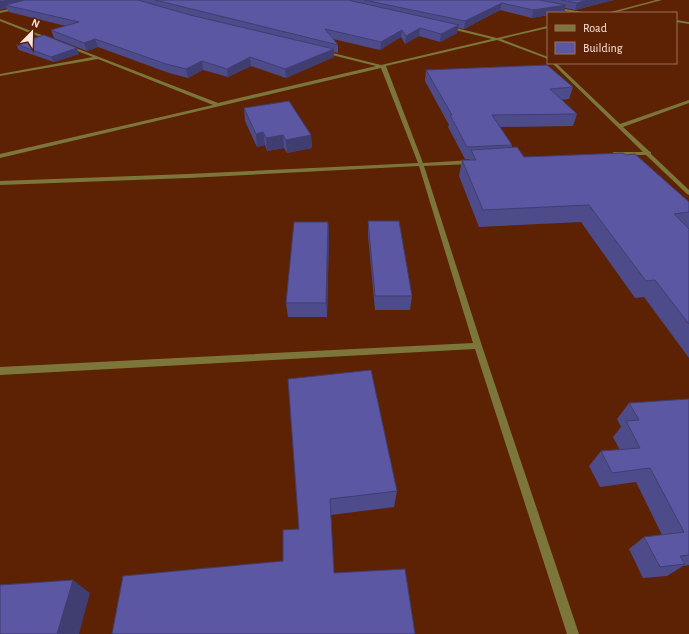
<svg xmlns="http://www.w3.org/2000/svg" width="689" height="634" font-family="'Alegreya Sans',sans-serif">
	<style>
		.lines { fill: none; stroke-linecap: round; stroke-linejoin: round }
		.minor { fill: #7c763b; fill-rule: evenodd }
		.wall { fill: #4e4b8b }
		.shaded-wall { fill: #403d71 }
		.building { fill: #5b57a2; stroke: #403d71 }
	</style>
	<rect width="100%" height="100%" fill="#5d2203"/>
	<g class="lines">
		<!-- minor -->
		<path class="minor" d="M656,0H662L613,13H607Z
			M17,7L18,9L0,13V11Z
			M554,7L582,12L584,13H576L553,9Z
			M0,19L52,39L53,40L50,41L0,21Z
			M676,20L689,22V24L676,22Z
			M448,26L497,38L548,26V28L501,39L548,57V59L497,40L386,66L423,163L472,160L475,162L472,164L424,166L482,346L579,634H567L475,349L0,375V367L473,343L419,166L188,178L0,185V181L188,174L418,163L381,68L0,158V154L213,105L98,59L0,76V74L93,57L67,47L68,45L218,103L376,66L324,53L325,51L381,65L492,39L447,28Z
			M552,63H556L620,124L689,100V103L623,127L649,151L651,152V154L689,190V195L687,194L646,155H612L611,154L614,152H643Z"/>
	</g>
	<!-- wall -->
	<path class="wall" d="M0,0H614L575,10L565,8L564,12L532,18L500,10L464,29L458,28L457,33L440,42L419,36L405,44L401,37L380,50L333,39L338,45V53L334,52V57L286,78L251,66L228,77L203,70L188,78L169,73L98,47L87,51L54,38L51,30L66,26L9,12L7,8L0,10Z
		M16,44L79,54L54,62L19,50Z
		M426,70L573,87L569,99L561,100L577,114L573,126L500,127L512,145V148L524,157L689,202V228H688L689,229V358L644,297L635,298L581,222L479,227L459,176L462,160H469V159H465L448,127L449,125L425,81Z
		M244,108L311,135L312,148L287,153L284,148L267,151L265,145L257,147L245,121Z
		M368,221L412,296L410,310H375L368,235Z
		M328,222L329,236L327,317H288L286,303Z
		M288,379L397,491L394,507L331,515L334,573L415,634L283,561L299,529Z
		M689,399V565L683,566L667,576L643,578L629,549L644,537L662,535L636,482L600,487L589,466L601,451L620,450L613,437L621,427L617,419L629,403Z"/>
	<!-- shaded-wall -->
	<path class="shaded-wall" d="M7,0H37L5,5L7,8L0,10V2Z
		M587,0H614L575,10L577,3Z
		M502,3L500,10L464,29L465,21Z
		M566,5L564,12L560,13H548V15L532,18L533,10Z
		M459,25L457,33L440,42L441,34Z
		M420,28L419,36L405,44L406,36Z
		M402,30L401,37L380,50L381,42Z
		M95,39L98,47L87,51L84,43Z
		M77,48L79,54L54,62L51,57Z
		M334,49V57L286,78L285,69Z
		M250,57L251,66L228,77L227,69Z
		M202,61L203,70L188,78L186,69Z
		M263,132L265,145L257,147L256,134Z
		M283,135L284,148L267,151L266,138Z
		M311,135L312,148L287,153L286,140Z
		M328,222L329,236L327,317L326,303Z
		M73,580L90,593L79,634H57Z"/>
	<!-- building -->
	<path class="building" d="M0,0H7L0,2Z
		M25,0H138L190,15L334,49L285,69L250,57L227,69L202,61L186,69L166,64L95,39L84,43L51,30L79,22L5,5Z
		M155,0H348L459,25L441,34L420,28L406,36L402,30L381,42L325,29L338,45Z
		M364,0H539L566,5L533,10L502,3L465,21Z
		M561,0H587L577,3Z
		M44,35L77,48L51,57L16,44Z
		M547,65L573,87L550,89L577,114L492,115L512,145L467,147L450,115H452L426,70Z
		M289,101L311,135L286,140L283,135L266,138L263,132L256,134L244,108Z
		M517,147L524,157L623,153L626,155L635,154L689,202V212L674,214L689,229V324L655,280L646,281L589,205L483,210L462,160H476L471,150Z
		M368,221H399L412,296H375Z
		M294,222H328L326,303H286Z
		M371,370L397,491L330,499L334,573L405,569L415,634H112L123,576L283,561V530L299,529L288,379Z
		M689,399V555L680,556L685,564L660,567L644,537L684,532L650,468L612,473L601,451L640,448L626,421L639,420L629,403Z
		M73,580L57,634H0V585Z"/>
	<!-- legend -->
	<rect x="547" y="12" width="130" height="52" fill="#5d2203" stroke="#9d715b"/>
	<rect x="555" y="25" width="20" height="6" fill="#7c763b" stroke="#9d715b"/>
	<text x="583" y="32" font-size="12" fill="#fee7de">Road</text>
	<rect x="555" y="42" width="20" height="12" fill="#5b57a2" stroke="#9d715b"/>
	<text x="583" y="52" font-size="12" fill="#fee7de">Building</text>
	<!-- north arrow -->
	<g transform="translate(32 32) rotate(23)" stroke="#5d2203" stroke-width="3" paint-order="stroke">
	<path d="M0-3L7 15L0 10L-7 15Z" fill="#fee7de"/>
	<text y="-6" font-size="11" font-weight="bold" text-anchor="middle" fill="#fee7de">N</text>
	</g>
</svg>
